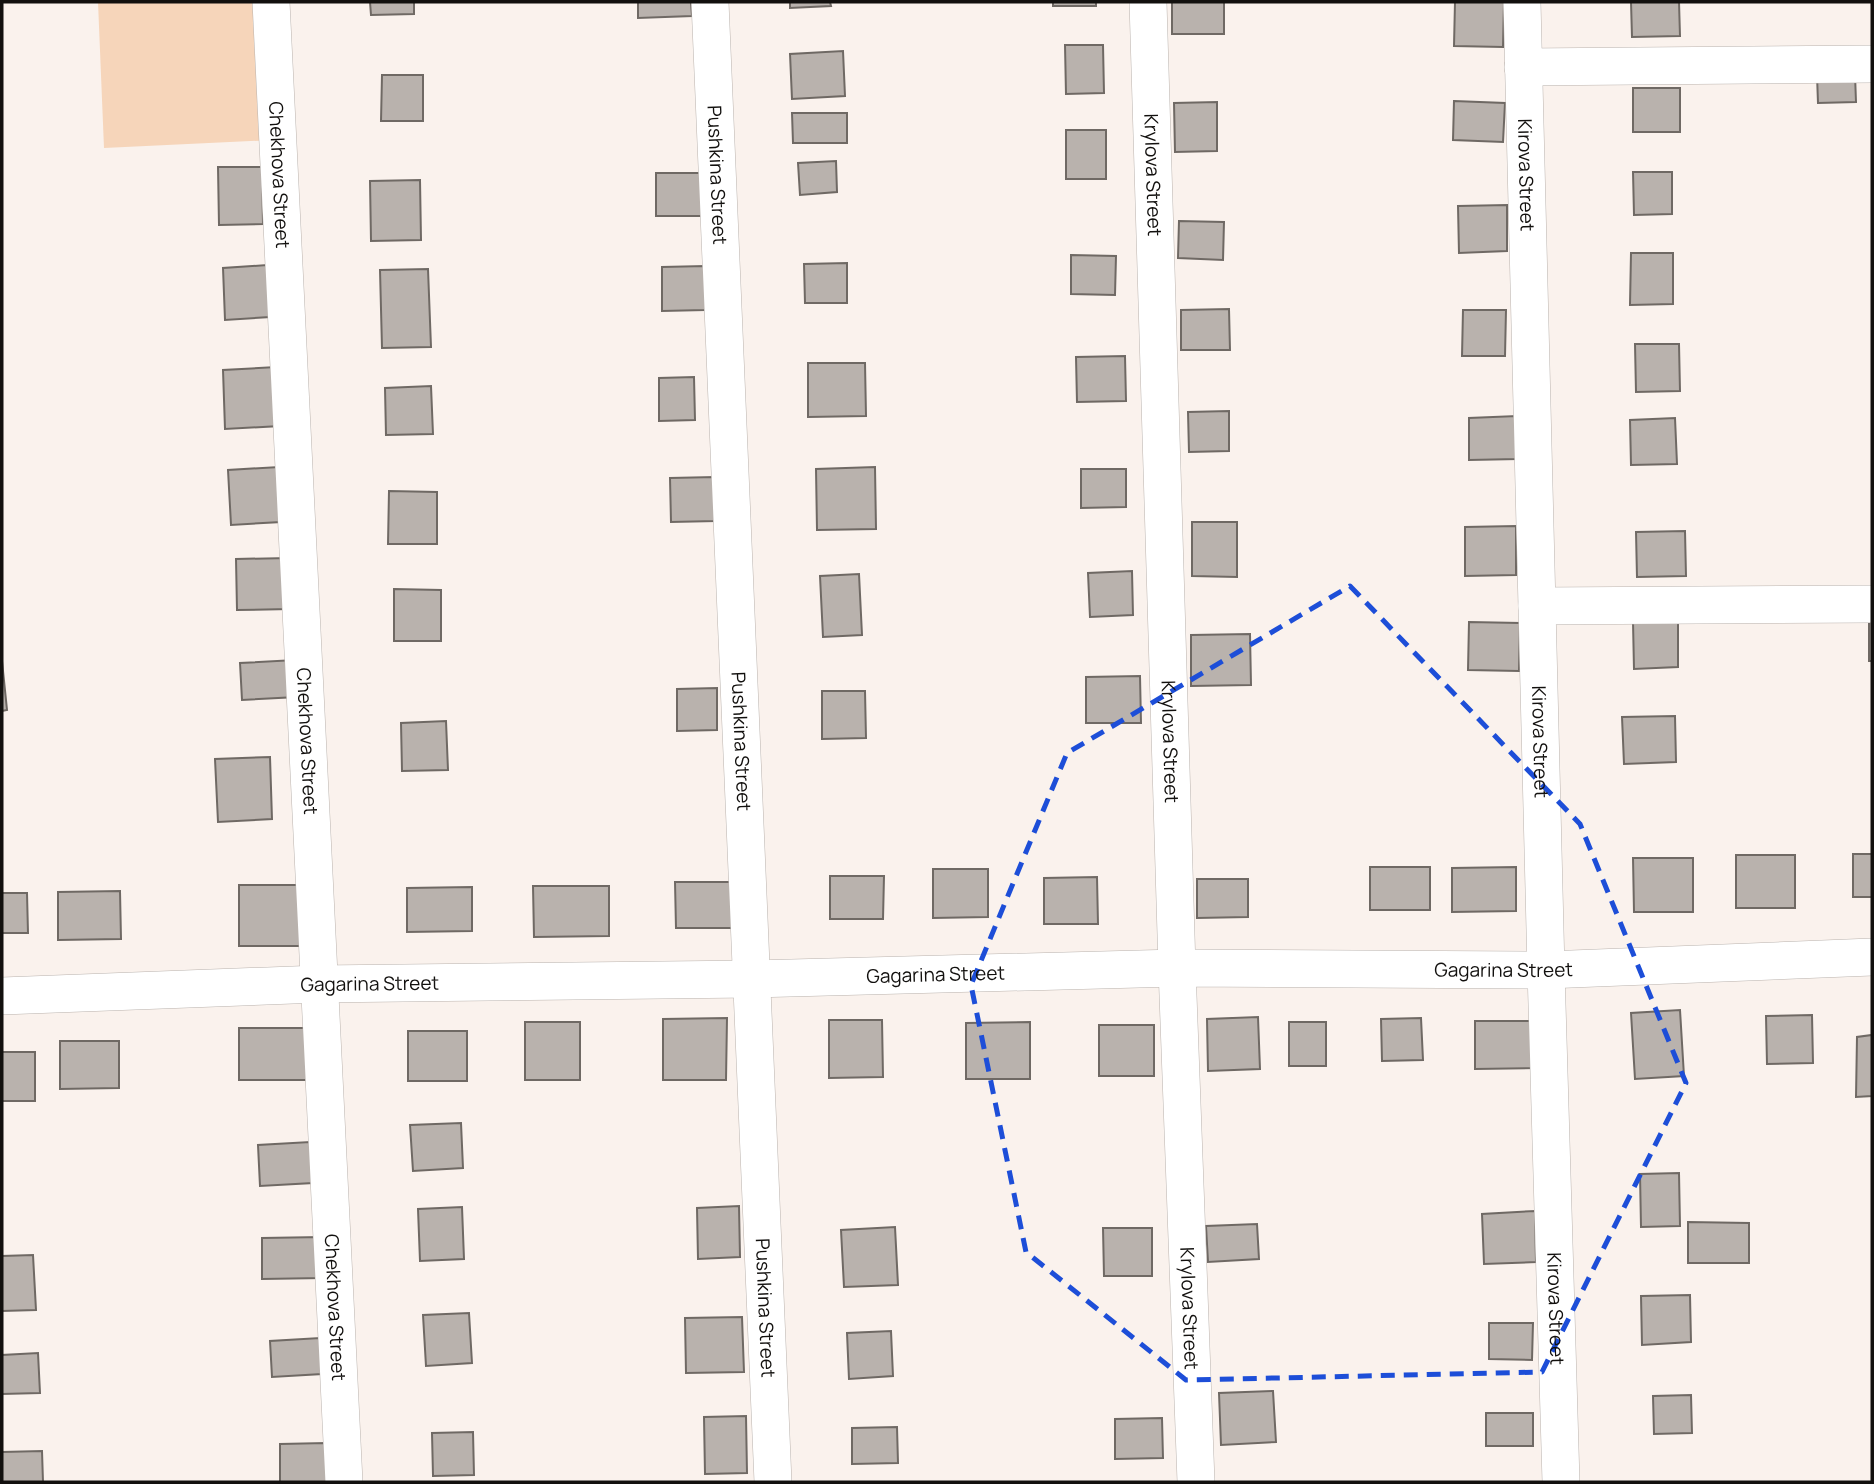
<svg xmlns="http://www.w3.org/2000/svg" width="1874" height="1484" font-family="Manrope,sans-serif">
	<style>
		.green { fill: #f6d5ba }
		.building { fill: #b9b2ad; stroke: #6f6964; stroke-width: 2 }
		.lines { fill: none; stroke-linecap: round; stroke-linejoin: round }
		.minor-casing { stroke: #bab3ae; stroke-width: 38 }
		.minor { stroke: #fff; stroke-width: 37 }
		.marked { fill: none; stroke: #1d4ed8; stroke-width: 5; stroke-dasharray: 14 9; stroke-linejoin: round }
		.labels { text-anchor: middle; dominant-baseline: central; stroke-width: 7; stroke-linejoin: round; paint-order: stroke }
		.street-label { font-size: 19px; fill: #12100e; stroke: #fff }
	</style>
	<rect width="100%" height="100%" fill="#faf2ed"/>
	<!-- green -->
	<path class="green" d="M98,2H268L274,140L104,148Z"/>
	<!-- building -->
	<path class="building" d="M370,2H414V14L371,15Z
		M638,2H691L692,16L638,18Z
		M790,2H830L831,6L790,8Z
		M1053,2H1096V6H1053Z
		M1172,2H1224V34H1172Z
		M1455,2H1504L1503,47L1454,46Z
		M1631,2H1679L1680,36L1632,37Z
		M1065,45H1103L1104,93L1066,94Z
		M843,51L845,96L792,99L790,54Z
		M1855,74L1856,102L1818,103L1817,75Z
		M382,75H423V121H381Z
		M1633,88H1680V132H1633Z
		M1454,101L1505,103L1503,142L1453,140Z
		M1217,102V151L1175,152L1174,103Z
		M792,113H847V143H793Z
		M1066,130H1106V179H1066Z
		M836,161L837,192L800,195L798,163Z
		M218,167H262L263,224L219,225Z
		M1633,172H1672V214L1634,215Z
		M656,173H702L701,216H656Z
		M420,180L421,240L371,241L370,181Z
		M1507,205V251L1459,253L1458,206Z
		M1179,221L1224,222L1223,260L1178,258Z
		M1631,253H1673V304L1630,305Z
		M1071,255L1116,256L1115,295L1071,294Z
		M847,263V303H805L804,264Z
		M267,265L270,317L225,320L223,268Z
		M705,266V310L662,311V267Z
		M428,269L431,347L382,348L380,270Z
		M1229,309L1230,350H1181V310Z
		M1463,310H1506L1505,356H1462Z
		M1635,344H1679L1680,391L1636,392Z
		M1125,356L1126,401L1077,402L1076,357Z
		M808,363H865L866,416L808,417Z
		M276,367L280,426L225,429L223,370Z
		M694,377L695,420L659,421V378Z
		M431,386L433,434L386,435L385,388Z
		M1229,411V451L1189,452L1188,412Z
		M1517,416L1518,459L1469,460V418Z
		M1675,418L1677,464L1631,465L1630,420Z
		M279,467L281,522L231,525L228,470Z
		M875,467L876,529L817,530L816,469Z
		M1081,469H1126V507L1081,508Z
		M715,477L716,521L671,522L670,478Z
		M389,491L437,492V544H388Z
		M1192,522H1237V577L1192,576Z
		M1516,526V575L1465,576V527Z
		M1685,531L1686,576L1637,577L1636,532Z
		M289,558L290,609L237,610L236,559Z
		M1132,571L1133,615L1090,617L1088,573Z
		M859,574L862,635L823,637L820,576Z
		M394,589L441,590V641H394Z
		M1869,617H1872V661H1869Z
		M1678,621V667L1634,669L1633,622Z
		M1469,622L1520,623L1519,671L1468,670Z
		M1250,634L1251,685L1191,686V635Z
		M295,660L297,697L242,700L240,663Z
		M2,661L7,710L2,711Z
		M1140,676L1141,723H1086V677Z
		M717,688V730L677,731V689Z
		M822,691H865L866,738L822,739Z
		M1675,716L1676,762L1624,764L1622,717Z
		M446,721L448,770L402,771L401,723Z
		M270,757L272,819L218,822L215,759Z
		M1853,854H1872V897H1853Z
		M1736,855H1795V908H1736Z
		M1633,858H1693V912H1634Z
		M1370,867H1430V910H1370Z
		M1516,867V911L1452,912V868Z
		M933,869H988V917L933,918Z
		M830,876H884L883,919H830Z
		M1097,877L1098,924H1044V878Z
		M1197,879H1248V917L1197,918Z
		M675,882H732V928H676Z
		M239,885H304V946H239Z
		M533,886H609V936L534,937Z
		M472,887V931L407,932V888Z
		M120,891L121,939L58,940V892Z
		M2,893H27L28,933H2Z
		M1680,1010L1684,1076L1635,1079L1631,1013Z
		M1812,1015L1813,1063L1767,1064L1766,1016Z
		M1258,1017L1260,1069L1208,1071L1207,1019Z
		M727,1018L726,1080H663V1019Z
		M1421,1018L1423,1060L1382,1061L1381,1019Z
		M829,1020H882L883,1077L829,1078Z
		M1475,1021H1535V1068L1475,1069Z
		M525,1022H580V1080H525Z
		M1030,1022V1079H966V1023Z
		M1289,1022H1326V1066H1289Z
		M1099,1025H1154V1076H1099Z
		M239,1028H309V1080H239Z
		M408,1031H467V1081H408Z
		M1872,1035V1096L1856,1097L1857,1037Z
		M60,1041H119V1088L60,1089Z
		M2,1052H35V1101H2Z
		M461,1123L463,1168L413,1171L410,1125Z
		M310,1142L313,1183L260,1186L258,1145Z
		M1679,1173L1680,1226L1641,1227L1640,1174Z
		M739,1206L740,1257L698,1259L697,1208Z
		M462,1207L464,1259L420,1261L418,1209Z
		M1535,1211L1536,1262L1484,1264L1482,1214Z
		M1688,1222L1749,1223V1263H1688Z
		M1257,1224L1259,1259L1208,1262L1206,1226Z
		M895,1227L898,1285L844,1287L841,1230Z
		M1103,1228H1152V1276H1104Z
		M322,1237L323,1278L262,1279V1238Z
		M33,1255L36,1310L2,1311V1256Z
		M1690,1295L1691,1342L1642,1345L1641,1296Z
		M469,1313L472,1363L426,1366L423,1315Z
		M742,1317L744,1372L686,1373L685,1318Z
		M1489,1323H1533L1532,1360L1489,1359Z
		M891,1331L893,1376L849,1379L847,1333Z
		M320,1338L322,1374L272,1377L270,1341Z
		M38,1353L40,1393L2,1394V1355Z
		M1273,1391L1276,1442L1221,1445L1219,1393Z
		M1691,1395L1692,1433L1654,1434L1653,1396Z
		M1486,1413H1533V1446H1486Z
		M746,1416L747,1473L705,1474L704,1417Z
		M1162,1418L1163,1458L1115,1459V1419Z
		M897,1427L898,1463L852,1464V1428Z
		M473,1432L474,1475L433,1476L432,1433Z
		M326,1443V1482H280V1444Z
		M42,1451L43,1482H2V1452Z"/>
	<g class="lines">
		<defs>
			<g id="minor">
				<path id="s1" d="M271,2L344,1482"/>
				<path id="s2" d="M710,2L773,1482"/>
				<path id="s3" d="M1148,2L1177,968L1196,1482"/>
				<path id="s4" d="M1522,2L1546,970L1561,1482"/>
				<path d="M1523,67L1872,64"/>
				<path d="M1537,606L1872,604"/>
				<path id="s5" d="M2,996L319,984L751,979L1177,968L1546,970L1872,957"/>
			</g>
		</defs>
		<!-- minor casing -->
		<use href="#minor" class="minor-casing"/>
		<!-- minor -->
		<use href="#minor" class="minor"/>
	</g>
	<!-- marked area -->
	<path class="marked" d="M1350,586L1580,824L1686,1083L1542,1372L1186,1380L1026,1252L971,985L1067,753Z"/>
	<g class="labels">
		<!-- street labels -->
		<g class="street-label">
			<text stroke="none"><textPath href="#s3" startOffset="173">Krylova Street</textPath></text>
			<text stroke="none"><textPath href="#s4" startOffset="173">Kirova Street</textPath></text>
			<text stroke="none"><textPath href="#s1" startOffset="173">Chekhova Street</textPath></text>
			<text stroke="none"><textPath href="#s2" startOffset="173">Pushkina Street</textPath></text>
			<text stroke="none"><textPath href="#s1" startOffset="740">Chekhova Street</textPath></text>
			<text stroke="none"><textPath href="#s2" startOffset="740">Pushkina Street</textPath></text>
			<text stroke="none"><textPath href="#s3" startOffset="740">Krylova Street</textPath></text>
			<text stroke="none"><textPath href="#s4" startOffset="740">Kirova Street</textPath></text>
			<text stroke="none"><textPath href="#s5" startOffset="1502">Gagarina Street</textPath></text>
			<text stroke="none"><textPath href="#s5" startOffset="934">Gagarina Street</textPath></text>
			<text stroke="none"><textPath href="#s5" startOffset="368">Gagarina Street</textPath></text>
			<text stroke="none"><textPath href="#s1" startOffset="1307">Chekhova Street</textPath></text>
			<text stroke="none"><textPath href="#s2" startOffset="1307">Pushkina Street</textPath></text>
			<text stroke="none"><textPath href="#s3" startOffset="1307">Krylova Street</textPath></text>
			<text stroke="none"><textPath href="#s4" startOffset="1307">Kirova Street</textPath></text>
		</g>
	</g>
	<!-- border -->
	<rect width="1874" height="1484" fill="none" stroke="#12100e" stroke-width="7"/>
</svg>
